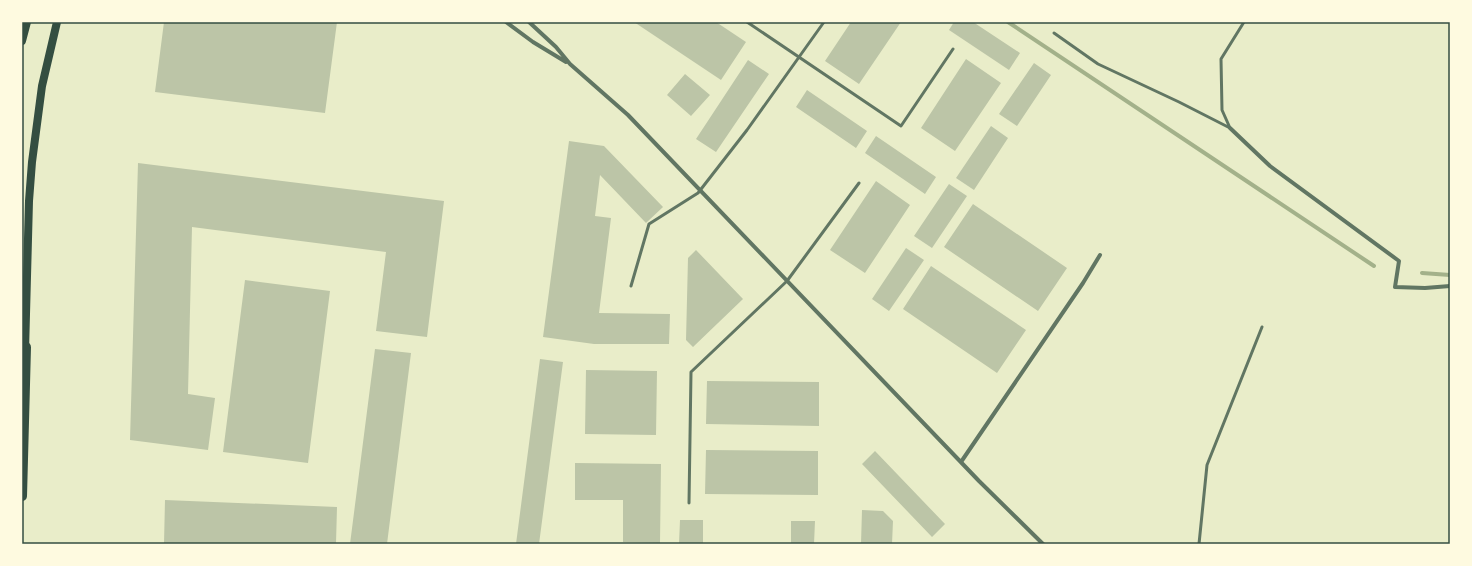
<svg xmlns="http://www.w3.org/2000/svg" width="1472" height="566" font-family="Literata,serif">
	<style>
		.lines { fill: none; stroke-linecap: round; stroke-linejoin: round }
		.stream { stroke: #a3b18a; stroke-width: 4 }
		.building { fill: #bcc5a7 }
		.service { stroke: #617663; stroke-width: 3 }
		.minor { stroke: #617663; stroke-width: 4 }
		.secondary { stroke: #344e41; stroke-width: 8 }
		.primary { stroke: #344e41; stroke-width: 10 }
		.neatline { fill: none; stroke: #344e41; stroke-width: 1.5 }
	</style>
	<rect width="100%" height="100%" fill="#e9edc9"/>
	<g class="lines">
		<!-- stream -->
		<path class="stream" d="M1008,22L1374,266
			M1422,273L1450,275"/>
	</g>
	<!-- building -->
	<path class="building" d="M164,22H337L325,113L155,92Z
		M634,22H716L746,42L721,80Z
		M851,22H901L859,84L825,61Z
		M954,22H973L1020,53L1009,70L949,30Z
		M966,59L1001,83L955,151L921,128Z
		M748,60L769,74L716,152L696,139Z
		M1034,63L1051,75L1017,126L999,114Z
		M685,74L710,95L691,116L667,95Z
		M807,90L867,131L856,148L796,107Z
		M991,126L1008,138L974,190L956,178Z
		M876,136L936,177L925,194L865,153Z
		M569,141L604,146L663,207L646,223L600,175L595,216L611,218L599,313L670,314L669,344H594L543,337Z
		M138,163L444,201L427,337L376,331L386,252L192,227L188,394L215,398L208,450L130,440Z
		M876,181L910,205L865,273L830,250Z
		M949,184L967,196L932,248L914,236Z
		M973,204L1067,268L1038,311L944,247Z
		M906,248L924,260L889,311L872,299Z
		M696,250L743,299L693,347L686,340L688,258Z
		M931,266L1026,330L997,373L903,309Z
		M245,280L330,291L308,463L223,452Z
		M375,349L411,353L387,544H350Z
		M540,359L563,362L539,544H516Z
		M586,370L657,371L656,435L585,434Z
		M707,381L819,382V426L706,424Z
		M706,450L818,451V495L705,494Z
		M875,451L945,524L932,537L862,464Z
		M575,463L661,464L660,543L623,542V500H575Z
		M165,500L337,507L336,544H164Z
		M862,510L883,511L893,521L892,544H861Z
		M680,520H703V544H679Z
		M791,521H815L814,544H791Z"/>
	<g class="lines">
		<!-- service -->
		<path class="service" d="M747,22L901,126L953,49
			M1054,33L1098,64L1179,102L1230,128
			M1230,128L1222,110L1221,59L1244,22
			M631,286L649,224L698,193L747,130L824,22
			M689,503L691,372L787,281L859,183
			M1199,544L1207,465L1262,327"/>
		<!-- minor -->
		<path class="minor" d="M506,22L533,42L566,62
			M529,22L556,47L570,64L628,115L979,481L1043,544
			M1230,128L1270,166L1399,261L1395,287L1425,288L1450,286
			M961,462L1083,283L1100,255"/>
		<!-- secondary -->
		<path class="secondary" d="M22,41L27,22
			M25,352L29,201L32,162L42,86L57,22"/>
		<!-- primary -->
		<path class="primary" d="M22,496L26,347"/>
	</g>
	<!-- border -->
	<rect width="1472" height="566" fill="none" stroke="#fefae0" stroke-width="46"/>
	<rect x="23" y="23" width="1426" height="520" class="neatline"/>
</svg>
